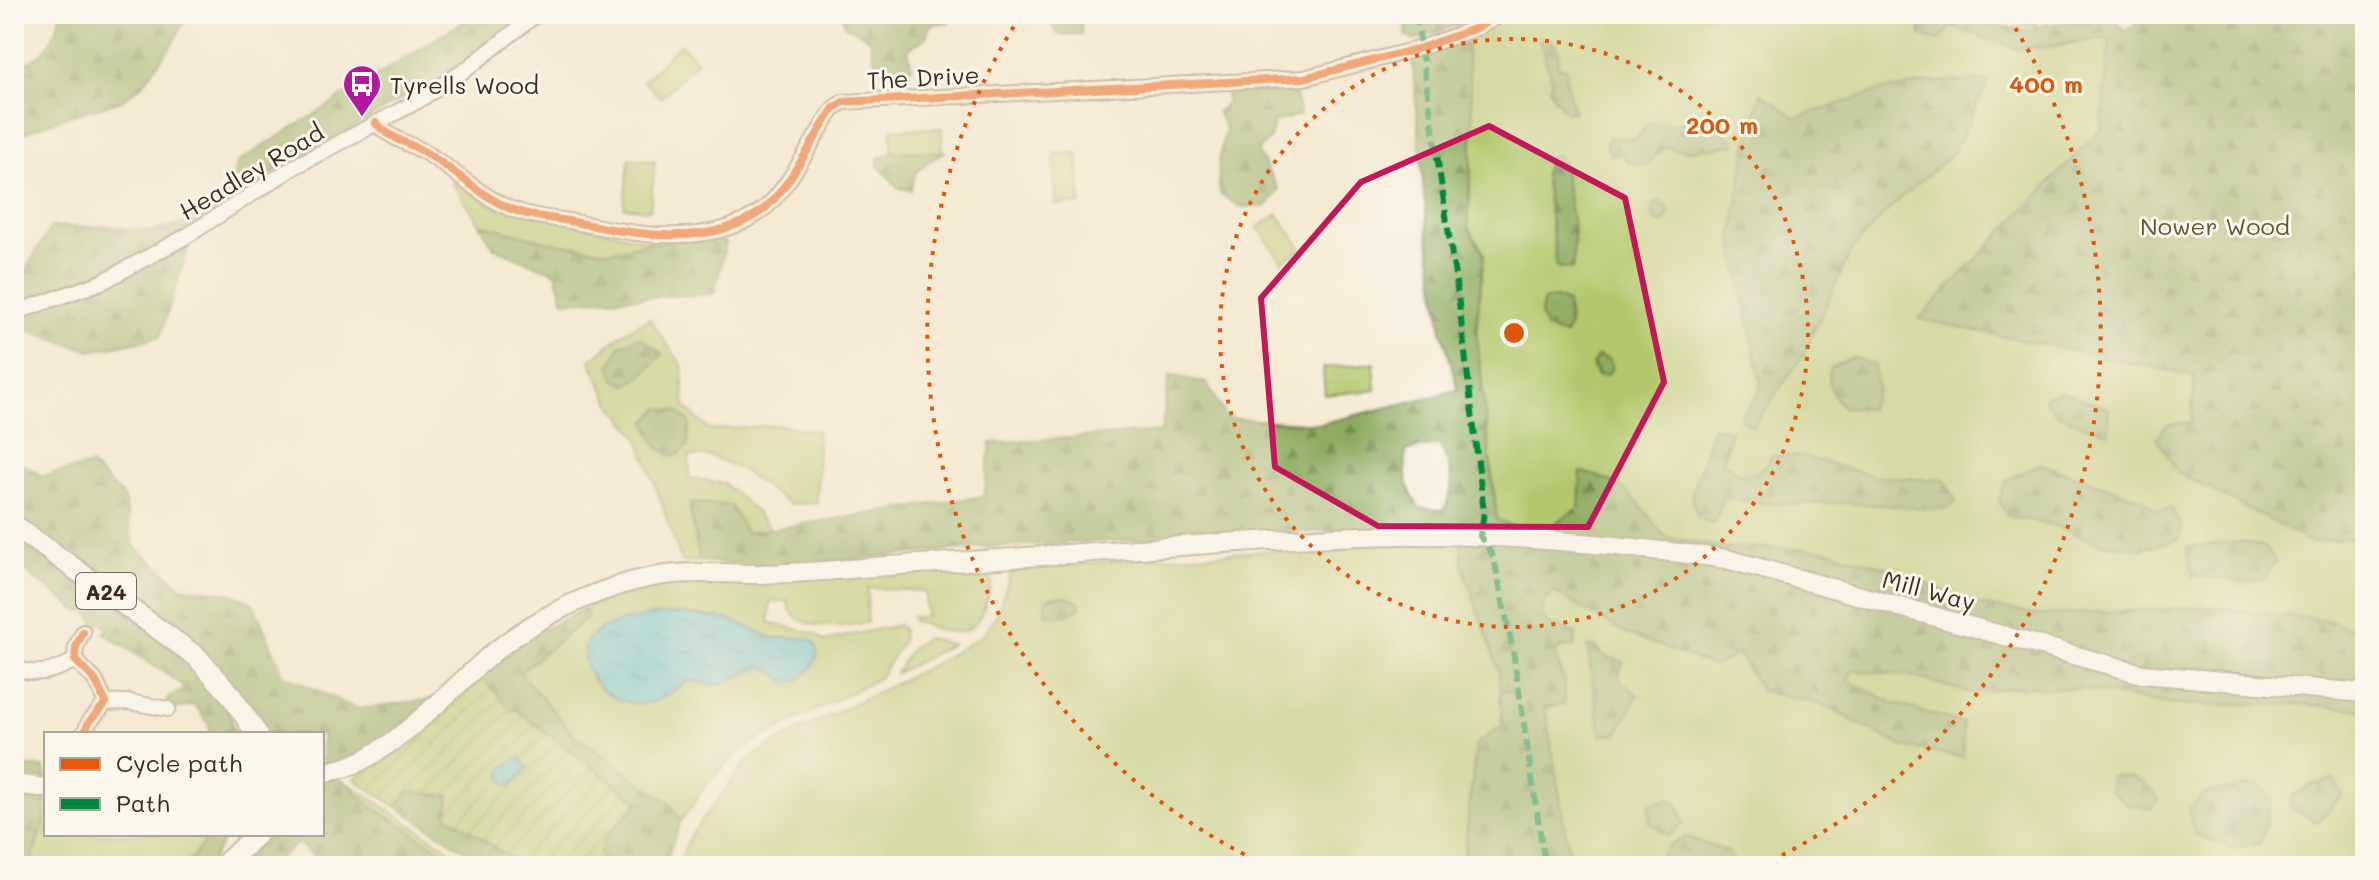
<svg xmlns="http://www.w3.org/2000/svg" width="2379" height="880" font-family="Mali,sans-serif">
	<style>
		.grass { fill: #b2c76c; stroke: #767845; stroke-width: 2; fill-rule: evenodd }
		.forest { fill: url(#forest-firs); stroke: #646b3f; stroke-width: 2; fill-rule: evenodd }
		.garden { fill: url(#garden-furrows); stroke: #767845; stroke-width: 2 }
		.water { fill: url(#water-ripples); stroke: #487478; stroke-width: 2 }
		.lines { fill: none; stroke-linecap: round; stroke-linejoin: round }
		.minor-casing { stroke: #988a78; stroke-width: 18 }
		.major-casing { stroke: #988a78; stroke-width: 22 }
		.highway-casing { stroke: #988a78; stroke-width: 24 }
		.minor { stroke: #fff; stroke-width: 14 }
		.major { stroke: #fff; stroke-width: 18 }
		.highway { stroke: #fff; stroke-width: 20 }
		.quiet { stroke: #00873e; stroke-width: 6; stroke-dasharray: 12 6; stroke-linecap: butt }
		.cycleway-casing { stroke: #fbf7ec; stroke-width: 13 }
		.cycleway { stroke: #e8590c; stroke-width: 8 }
		.marked { fill: none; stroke: #c2185b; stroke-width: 6; stroke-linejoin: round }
		.ring { fill: none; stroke: #df570d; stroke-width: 4; stroke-dasharray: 4 8 }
		.labels { text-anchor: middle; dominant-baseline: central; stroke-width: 6; stroke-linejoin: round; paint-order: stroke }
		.shield { fill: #fbf7ec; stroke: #75685c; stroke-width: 2 }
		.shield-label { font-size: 22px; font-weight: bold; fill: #3b2a1e }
		.street-label { font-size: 24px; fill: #3b2a1e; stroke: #fbf7ec }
		.poi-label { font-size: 24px; fill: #3b2a1e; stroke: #fbf7ec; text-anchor: start }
		.park-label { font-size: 24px; fill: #5f5935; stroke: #fbf7ec }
		.centre { fill: #df570d; stroke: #fbf7ec; stroke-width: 4 }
		.ring-label { font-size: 24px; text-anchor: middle; font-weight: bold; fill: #df570d; stroke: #fbf7ec; stroke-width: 6; stroke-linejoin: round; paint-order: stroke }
	</style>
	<defs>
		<pattern id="forest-firs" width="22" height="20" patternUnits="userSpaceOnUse" patternTransform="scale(2)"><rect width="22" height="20" fill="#8dac60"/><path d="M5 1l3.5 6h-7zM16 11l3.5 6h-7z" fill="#748c4f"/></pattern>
		<pattern id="garden-furrows" width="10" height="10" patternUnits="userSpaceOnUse" patternTransform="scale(2)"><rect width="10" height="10" fill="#b2c76c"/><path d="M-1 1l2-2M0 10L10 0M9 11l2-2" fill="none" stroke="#92a258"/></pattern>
		<pattern id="water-ripples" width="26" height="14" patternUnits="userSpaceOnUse" patternTransform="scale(2)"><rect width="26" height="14" fill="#55bed1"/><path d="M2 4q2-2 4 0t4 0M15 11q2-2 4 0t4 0" fill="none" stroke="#489ba9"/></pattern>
	</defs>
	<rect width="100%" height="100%" fill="#fbf7ec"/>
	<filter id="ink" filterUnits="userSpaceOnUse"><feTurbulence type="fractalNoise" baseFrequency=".0125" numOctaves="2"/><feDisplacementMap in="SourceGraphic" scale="16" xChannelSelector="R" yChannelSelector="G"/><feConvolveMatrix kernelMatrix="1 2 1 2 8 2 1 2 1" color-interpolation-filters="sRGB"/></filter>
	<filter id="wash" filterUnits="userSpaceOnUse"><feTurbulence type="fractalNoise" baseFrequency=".006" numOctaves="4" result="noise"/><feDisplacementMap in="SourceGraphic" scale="32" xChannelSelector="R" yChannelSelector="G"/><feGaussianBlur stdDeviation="1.8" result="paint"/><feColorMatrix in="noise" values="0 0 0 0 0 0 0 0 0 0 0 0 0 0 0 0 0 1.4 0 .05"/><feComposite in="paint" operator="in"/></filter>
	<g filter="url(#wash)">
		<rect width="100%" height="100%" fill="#f5ead3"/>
		<!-- grass -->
		<path class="grass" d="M1510,14H1918L1921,36L1951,26L2017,49L2045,48L2110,37L2101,129L2195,376L2191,422L2167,425L2311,542L2365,537V866H1571L1518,544L1519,529L1497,520L1476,330L1484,254L1468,227L1473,119L1466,39Z
			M2014,14H2038L2036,27L2013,23Z
			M680,44L697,61L661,98L643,81Z
			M942,128V152H892V129Z
			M1078,153L1081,204L1056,205L1054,154Z
			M629,158L655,161L650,210L624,207Z
			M451,181L463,183L488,203L654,242L608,251L549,242L480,224Z
			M1278,214L1302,249L1282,262L1258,227Z
			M649,318L682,365L685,407L709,430L777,425L818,431L817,503L789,504L740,469L710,456H689L690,478L724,484L754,510L770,529L745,533L689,504L700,561L682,562L638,436L613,407L590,361L621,335Z
			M1374,363L1376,390L1325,395L1323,368Z
			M1386,544L1462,545V564L1499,671L1502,726L1476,744L1463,866H678L690,836L748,760L778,741L938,662L984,634L998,612L1012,570L1158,557Z
			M904,573H985L992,582C978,639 964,640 913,621L912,617H926L925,591L868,588L867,622C846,627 790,633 788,601L770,602L769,622L815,634L824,641L898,625L903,629L902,642L879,678L766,735L736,754L708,783L681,821L668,802L573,734L519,672L587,618L585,608L650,582ZM669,614L699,615L731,620L773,638H810L816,644L785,682L772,669L759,667L715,685L690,681L655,701L594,682L583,653L600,630L641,618Z
			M927,638L952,644L895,674L912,647Z
			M355,788L475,866H465L371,806L354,792Z
			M46,813V834H205L203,844L185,866H30Z"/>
		<!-- forest -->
		<path class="forest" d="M62,14H188L174,41L145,82L121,101L62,118L14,137V68C47,57 50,45 62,14Z
			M476,14H530L447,73L291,163L181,233L188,248L160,337L91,351L14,326V289L51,227L108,226L150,231L181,224L226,195L238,162Z
			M842,14H951L949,22L930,25L926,38L908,49L912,68L884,73L873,56L871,41L859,32L845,26Z
			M1043,14H1086L1082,16L1081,34L1059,35Z
			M1407,14H1486L1414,41L1406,36Z
			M1918,14H1957L1987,25L2033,30L2044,24L2090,21L2110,14L2125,30L2157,14H2365V537L2311,542L2177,472L2156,438L2167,425L2191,422L2195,376L1919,319L2101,129L2110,38L2017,49L1951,27L1939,41L1921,36Z
			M1466,39L1473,119L1468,227L1484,254L1476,330L1497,520L1520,529L1519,544L1536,545L1546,529L1579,508L1581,472C1629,482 1636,501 1665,537L1723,547L1826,550L1892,569L1976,604L2037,615L2213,607L2326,620L2365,633V710L2299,704L2172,705L2081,689L2016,687L1971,693L1910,676L1853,670L1848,681L1893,703L1963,723V757L1904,747L1821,704L1761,691L1738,654L1713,666L1625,633L1554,592L1543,604L1541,616L1547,623L1576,634L1575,646L1560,648L1555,655L1564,682V704L1545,707L1571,866H1463L1476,744L1502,726L1499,671L1462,564V525L985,547L771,567L700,561L689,503L731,506L746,533L984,496L991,443L1161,432L1170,375L1207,383L1226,418L1320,424L1458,390L1442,330L1427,228L1412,58ZM1439,444C1451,464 1458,490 1443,510L1420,508C1406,490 1404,474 1406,451Z
			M1549,39L1559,49L1557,67L1566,68L1567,85L1574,113L1566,112L1549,90L1552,79L1539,41Z
			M1989,81L1954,152L1892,206L1852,249L1802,357L1753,427L1740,418L1758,394L1761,383L1732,238L1748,141L1761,93L1796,118L1879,91L1933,82Z
			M1293,86L1300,115L1274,122L1270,139L1257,151L1279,190L1266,207H1240L1220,194C1217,170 1218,153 1226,130L1217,112L1226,104V90Z
			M1680,122L1714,123L1736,144L1685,151L1665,147L1647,165L1629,162L1621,153L1611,156L1606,144L1609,138L1636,139L1647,125Z
			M892,152H945C928,162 912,168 911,190L898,188L878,165L879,158Z
			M1558,155L1563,164L1574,232L1573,269L1557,267L1544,174L1548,158Z
			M1658,201L1666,206L1668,216L1662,223L1656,222L1651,210Z
			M480,224L549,242L607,251L654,242L715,237L726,243L714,294L564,301L556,273L494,248Z
			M1556,298L1567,303L1569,325L1565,335L1546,329L1540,316L1544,300Z
			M641,337L662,354L642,376L627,385L616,380L610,366L621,345Z
			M1598,356L1609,360L1612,368L1607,375L1597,376L1592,365Z
			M1854,357L1874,366L1878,389L1869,409L1843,407C1831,394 1827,386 1830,368Z
			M2061,391L2108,408L2109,433C2087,424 2052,420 2044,397Z
			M660,408L677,411L690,422L688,446L675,457C657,452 652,438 646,422Z
			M1713,426L1731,431L1723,462L1739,473H1758L1772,456H1802L1877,477L1945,480L1956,502L1945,509L1842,503L1771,504L1724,498L1714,523L1698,518L1691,495Z
			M14,458L42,476L91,465L124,498L133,545L182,587L230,593L253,603L284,675L357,709L433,699C400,727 366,760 322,764V734H266L255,717L14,518Z
			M2041,464L2145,500L2155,510L2172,509L2182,528L2179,539L2143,549L2099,543L2052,525L2008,516L1999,501L2006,480Z
			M14,533L190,659L227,703L235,734H210L209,725L195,705L171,710L166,702L169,697L184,690L178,682L104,633L108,629L102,622L97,625L87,612H79L14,563Z
			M2239,542L2265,547L2275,562L2264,578L2248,582L2193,576L2186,547Z
			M1064,596L1079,602L1080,608L1065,616L1047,614L1045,602L1050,597Z
			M585,608L587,617L520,672L573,734L668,802L681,821L664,866H612L599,855L605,838L639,802L517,710L397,746L478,674L524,639Z
			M1596,646L1604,656L1623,662L1619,679L1638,695L1617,734L1601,735L1587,647Z
			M14,760L23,767H44L46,779L14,777Z
			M2110,776C2133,776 2147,780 2159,800L2151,809L2128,804L2111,791Z
			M330,777L338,778L355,788L354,792L371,806L465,866H326L298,843L269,866H238L269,834H322V780Z
			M2334,779L2342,795L2318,822L2289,808L2292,796L2314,784Z
			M2259,784L2272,801L2260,844L2231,848L2194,833L2188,809L2206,793Z
			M14,789L46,794V813L30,866H14Z
			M407,791L450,796L448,816L523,866H489L397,807Z
			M1671,798L1679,806L1683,824L1668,836L1650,822L1649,805Z
			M205,834H227L208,866H185L203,844Z
			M1685,837L1727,851L1738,866H1654L1667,847Z"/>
		<!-- garden -->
		<path class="garden" d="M478,674L512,711L516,710L639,803L605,838L599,855L612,866H523L448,815L450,796L408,791L397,807L354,779Z"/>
		<!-- water -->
		<path class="water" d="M683,614L731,620L773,638H810C828,654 810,672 795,682H785C756,649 745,683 714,685C706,685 698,679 690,681C679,683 669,695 658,700C630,711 598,695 587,668C583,658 582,648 589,639C606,619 657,614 683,614Z
			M519,757L528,767L511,786H507L501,777L503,768Z"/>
	</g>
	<g filter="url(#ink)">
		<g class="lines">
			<defs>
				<path id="minor" d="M376,123C390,139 410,143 428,154C455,171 480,195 509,208C528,216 549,218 569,221C629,233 705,250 760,212C787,193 814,136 834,108L843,102L1304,78L1421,48L1476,28L1502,14
					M14,313L102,282L185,237L294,167L416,102L464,71L537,14
					M83,632L76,647L75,660L95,680L106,703L89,722L84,734
					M14,667C36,677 54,672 75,660
					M106,703L129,702L168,709"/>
				<path id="major" d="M322,772C381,770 450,688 494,652C530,623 574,600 617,586C671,569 702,573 756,574C810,574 864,567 918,564C1080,555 1241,538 1404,535C1511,534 1621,545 1727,559L2142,674L2365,693
					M14,784L46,788"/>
				<path id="highway" d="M14,525L197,657L230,694L257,734
					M223,866L257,834"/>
			</defs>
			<!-- minor casing -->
			<use href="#minor" class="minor-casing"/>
			<!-- major casing -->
			<use href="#major" class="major-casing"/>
			<!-- highway casing -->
			<use href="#highway" class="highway-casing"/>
			<!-- minor -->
			<use href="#minor" class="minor"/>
			<!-- major -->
			<use href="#major" class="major"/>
			<!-- highway -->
			<use href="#highway" class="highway"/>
			<!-- quiet -->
			<path class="quiet" d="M1416,14L1459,303L1484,513L1480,536L1494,558L1513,651L1545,866"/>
			<defs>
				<path id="cycleway" d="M376,123C390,139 410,143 428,154C455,171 480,195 509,208C528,216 549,218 569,221C629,233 705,250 760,212C787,193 814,136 834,108L843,102L1304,78L1421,48L1476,28L1502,14
					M83,632L76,647L75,660L95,680L106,703L89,722L84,734"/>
			</defs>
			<!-- cycleway casing -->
			<use href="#cycleway" class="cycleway-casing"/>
			<!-- cycleway -->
			<use href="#cycleway" class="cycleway"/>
		</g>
	</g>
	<!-- marked area -->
	<path d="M0 0H2379V880H0ZM1489,126L1625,198L1664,382L1588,527L1378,526L1275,467L1261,298L1361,182Z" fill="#f5ead3" fill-opacity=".55" fill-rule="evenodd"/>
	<path class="marked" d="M1489,126L1625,198L1664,382L1588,527L1378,526L1275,467L1261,298L1361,182Z"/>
	<!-- distance rings -->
	<g class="ring">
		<circle cx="1514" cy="333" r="294"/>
		<path d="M1266 865A587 587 0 0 1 1019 18M2009 18A587 587 0 0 1 1762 865"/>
	</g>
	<!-- icons -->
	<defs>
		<symbol id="bus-pin" viewBox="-11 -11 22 30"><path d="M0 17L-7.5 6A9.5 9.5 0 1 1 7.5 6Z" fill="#b5179e" stroke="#fbf7ec"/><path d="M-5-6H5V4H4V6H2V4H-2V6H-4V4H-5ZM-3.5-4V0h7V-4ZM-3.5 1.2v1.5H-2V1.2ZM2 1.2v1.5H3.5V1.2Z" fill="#fff"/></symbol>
	</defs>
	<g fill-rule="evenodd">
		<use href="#bus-pin" x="340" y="62" width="44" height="60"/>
	</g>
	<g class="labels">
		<!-- shield labels -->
		<rect class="shield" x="76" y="573" width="60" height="36" rx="6"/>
		<g class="shield-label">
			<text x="106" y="591">A24</text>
		</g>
		<!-- street labels -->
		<g class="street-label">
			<text transform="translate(923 77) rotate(-3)">The Drive</text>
			<text transform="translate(251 171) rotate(-31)">Headley Road</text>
			<text transform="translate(1929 590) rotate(15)">Mill Way</text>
		</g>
		<!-- poi labels -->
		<g class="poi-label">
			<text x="390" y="84">Tyrells Wood</text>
		</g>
		<!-- park labels -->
		<g class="park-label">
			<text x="2215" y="225">Nower Wood</text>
		</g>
	</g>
	<circle cx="1514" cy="333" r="12" class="centre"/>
	<g class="ring-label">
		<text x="2046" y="93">400 m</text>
		<text x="1722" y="134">200 m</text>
	</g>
	<!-- margin -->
	<rect width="2379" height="880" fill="none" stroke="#fbf7ec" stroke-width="48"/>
	<!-- legend -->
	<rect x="44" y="732" width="280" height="104" fill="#fbf7ec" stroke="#aea59a" stroke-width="2"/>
	<rect x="60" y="758" width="40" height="12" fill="#e8590c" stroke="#aea59a" stroke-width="2"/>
	<text x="116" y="772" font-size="24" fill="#3b2a1e">Cycle path</text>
	<rect x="60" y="798" width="40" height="12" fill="#00873e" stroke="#aea59a" stroke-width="2"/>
	<text x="116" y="812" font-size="24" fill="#3b2a1e">Path</text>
</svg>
